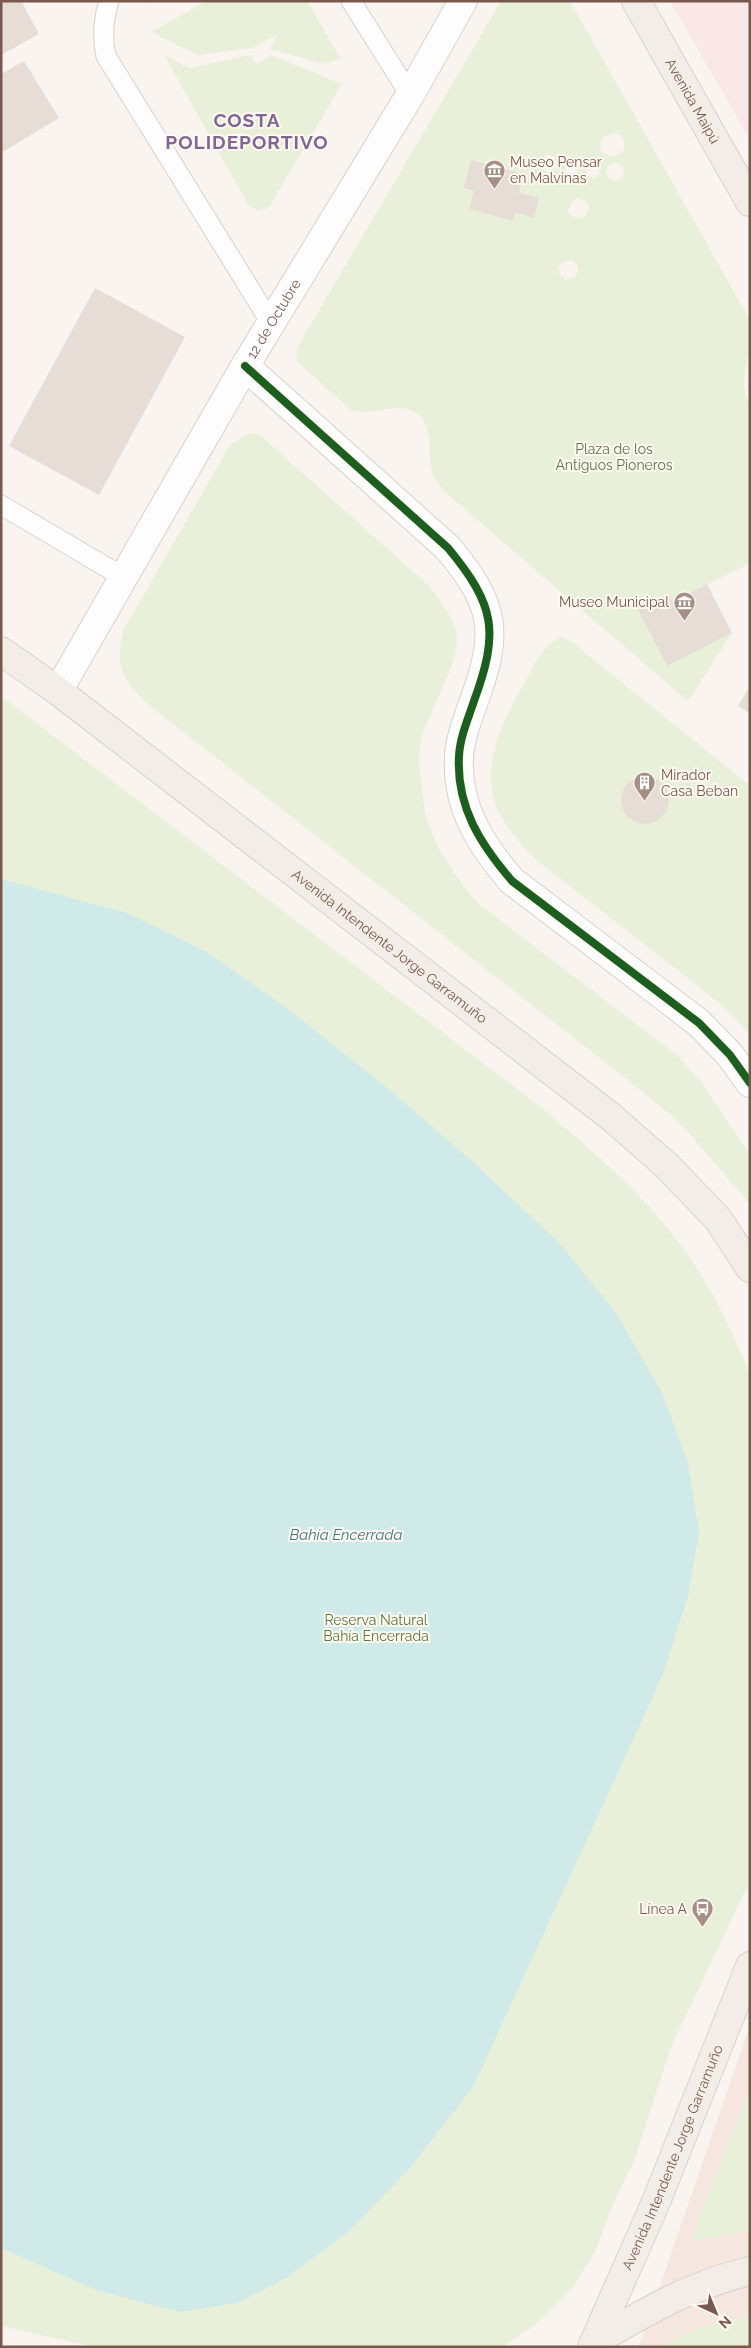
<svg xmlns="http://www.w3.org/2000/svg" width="751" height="2348" font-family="Raleway,sans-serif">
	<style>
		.commercial { fill: #f6e6e0 }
		.medical { fill: #fae8e9 }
		.green { fill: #e8f0da; fill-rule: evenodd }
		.water { fill: #d0eae9 }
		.building { fill: #e6ddd6 }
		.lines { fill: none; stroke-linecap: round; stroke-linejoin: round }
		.lane-casing { stroke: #d8d1cd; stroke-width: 21 }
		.street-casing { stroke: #d8d1cd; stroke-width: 30 }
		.secondary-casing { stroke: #d9d0cb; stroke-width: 30 }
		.primary-casing { stroke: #dad0cc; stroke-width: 30 }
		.path { stroke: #dbd2d0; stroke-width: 3; stroke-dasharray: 1 4; stroke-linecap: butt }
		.lane { stroke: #fefdfd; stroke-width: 19 }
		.street { stroke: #fefdfd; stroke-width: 28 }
		.secondary { stroke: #fefdfd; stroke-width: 28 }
		.primary { stroke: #f3ede7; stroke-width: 28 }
		.cycleway-casing { stroke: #fff9f2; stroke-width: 11 }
		.cycleway { stroke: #1b5e20; stroke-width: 8 }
		.labels { text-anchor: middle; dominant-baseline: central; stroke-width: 4; stroke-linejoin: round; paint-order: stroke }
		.street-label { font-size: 14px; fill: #79594d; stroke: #fff9f2 }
		.poi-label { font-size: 14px; fill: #79594d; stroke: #fff9f2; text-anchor: start }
		.park-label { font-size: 14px; fill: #567941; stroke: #fff9f2 }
		.water-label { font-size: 15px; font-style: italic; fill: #40787e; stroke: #fff9f2 }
		.district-label { font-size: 19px; font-weight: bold; letter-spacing: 1px; fill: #816694; stroke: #fff9f2 }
	</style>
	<rect width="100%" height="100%" fill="#f9f4ef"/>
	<!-- commercial -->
	<path class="commercial" d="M750,2025V2347H637L641,2341Z"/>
	<!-- medical -->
	<path class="medical" d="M670,1H750V140Z"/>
	<!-- green -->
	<path class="green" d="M207,1H307L341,59L324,64L270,49L278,34L253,48L197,55L151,32Z
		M501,1H570L750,320C750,331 751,342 749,352C746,371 739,386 750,405V563L673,602L669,594L638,610L667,666L732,633L688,701L447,494C442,488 436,482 433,475C426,454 437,420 410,410C391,403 371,418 349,409L298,362L296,354L298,346ZM615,133L622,137L625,144L623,152L612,157L602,152L600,144L603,137ZM550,155L555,157L558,166L552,172H546L540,164L544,156ZM471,160L524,174L519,193L539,199L534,218L515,212L512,221L469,209L474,191L464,188ZM572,161L577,163L579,169L576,173L572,175L566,172L565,168L568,162ZM614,163L620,164L624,171L622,177L617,181L611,180L606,173L607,167ZM590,164H596L600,172L597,177L593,178L587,174L586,169ZM578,198L585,201L589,207L585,217L579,219L570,215L568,210L572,201ZM572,260L577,265L578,272L575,277L566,280L559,273V267L562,262Z
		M164,55L189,68L250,55L256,64L271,55L342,84L269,207L259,211L249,206Z
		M250,433L259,434L428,585C439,599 451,613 456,630C463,662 427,711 420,745C418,758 420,774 422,787C423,797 424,808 426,817C436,850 457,879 479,904L678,1056L702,1083L750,1155V1204L683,1126L648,1096L145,702C121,675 114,664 124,629L230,445Z
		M562,637L572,642L750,786V1035L732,1015L708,994L531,856C518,840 504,825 496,806C480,762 505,716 526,680C534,665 545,642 562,637Z
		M1,696L542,1108C590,1149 640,1191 678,1242C709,1282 732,1328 750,1376V1881L671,2047L635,2158L609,2214L596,2250L571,2290L539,2322L502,2347H95L1,2326Z
		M750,2089V2230L690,2242Z
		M750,2318V2347H663C689,2329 718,2318 750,2318Z"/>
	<!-- water -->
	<path class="water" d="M1,879L127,913L205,951L284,1006L390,1090L474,1163L560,1244L616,1313L662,1393L688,1463L699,1532L688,1596L662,1677L473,2087L410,2168L347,2233L286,2278L237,2303L180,2312L96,2290L1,2248Z"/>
	<!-- building -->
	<path class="building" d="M1,1H21L39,34L1,55Z
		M24,61L59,118L1,153V74Z
		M471,160L524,174L519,193L539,198L534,218L515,212L513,221L469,209L474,191L464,188Z
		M95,288L185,337L99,495L9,446Z
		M707,584L732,633L667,666L638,610L669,594L673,602Z
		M750,686V713L738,706Z
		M621 800a24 24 0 1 1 48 0a24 24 0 1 1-48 0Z"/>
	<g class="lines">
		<defs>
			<path id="lane" d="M109,1C103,20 102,37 106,56L271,323
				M351,1L410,95
				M1,505L123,577"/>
			<path id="street" d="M245,366L448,548C496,606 499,632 474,701C468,719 460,737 459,756C456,807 481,845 512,881L699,1023L730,1055L750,1083"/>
			<g id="secondary">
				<path id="s1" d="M58,691L245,366L410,95L463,1"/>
			</g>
			<g id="primary">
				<path id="s2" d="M636,1L750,202"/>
				<path id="s3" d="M1,651L58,691L610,1116L666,1165L718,1219L750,1268"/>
				<path d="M596,2341C645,2312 693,2284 750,2271"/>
				<path id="s4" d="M592,2347L656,2202L750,1966"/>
			</g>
		</defs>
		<!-- lane casing -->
		<use href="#lane" class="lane-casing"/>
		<!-- street casing -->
		<use href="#street" class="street-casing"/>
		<!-- secondary casing -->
		<use href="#secondary" class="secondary-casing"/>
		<!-- primary casing -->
		<use href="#primary" class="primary-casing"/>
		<!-- path -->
		<path class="path" d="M151,3L152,1"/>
		<!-- lane -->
		<use href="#lane" class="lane"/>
		<!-- street -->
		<use href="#street" class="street"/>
		<!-- secondary -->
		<use href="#secondary" class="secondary"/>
		<!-- primary -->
		<use href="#primary" class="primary"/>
		<defs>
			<path id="cycleway" d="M245,366L448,548C496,606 499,632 474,701C468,719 460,737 459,756C456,807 481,845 512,881L699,1023L730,1055L750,1083"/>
		</defs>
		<!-- cycleway casing -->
		<use href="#cycleway" class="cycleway-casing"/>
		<!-- cycleway -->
		<use href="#cycleway" class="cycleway"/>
	</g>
	<!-- icons -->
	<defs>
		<symbol id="museum-pin" viewBox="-11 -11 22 30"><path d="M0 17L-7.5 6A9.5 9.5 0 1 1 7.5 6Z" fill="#a68f86" stroke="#fff9f2"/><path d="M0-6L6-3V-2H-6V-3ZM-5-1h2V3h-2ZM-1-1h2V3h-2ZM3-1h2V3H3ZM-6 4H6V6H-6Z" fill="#fff"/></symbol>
		<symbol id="building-pin" viewBox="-11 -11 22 30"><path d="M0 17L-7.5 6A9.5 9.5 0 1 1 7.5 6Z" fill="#a68f86" stroke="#fff9f2"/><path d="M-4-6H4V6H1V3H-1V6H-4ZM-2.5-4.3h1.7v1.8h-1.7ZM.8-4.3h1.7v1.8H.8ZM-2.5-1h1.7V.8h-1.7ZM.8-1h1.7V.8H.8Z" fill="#fff"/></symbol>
		<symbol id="bus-pin" viewBox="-11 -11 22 30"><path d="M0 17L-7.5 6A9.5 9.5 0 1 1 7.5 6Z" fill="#a68f86" stroke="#fff9f2"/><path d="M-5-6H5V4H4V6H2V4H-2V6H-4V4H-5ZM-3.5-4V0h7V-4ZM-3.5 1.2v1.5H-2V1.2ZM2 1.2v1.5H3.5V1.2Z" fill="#fff"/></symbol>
	</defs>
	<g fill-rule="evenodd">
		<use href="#museum-pin" x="482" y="158" width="25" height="34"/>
		<use href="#museum-pin" x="672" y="590" width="25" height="34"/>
		<use href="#building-pin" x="632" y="770" width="25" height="34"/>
		<use href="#bus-pin" x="690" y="1896" width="25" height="34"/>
	</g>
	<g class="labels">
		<!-- street labels -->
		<g class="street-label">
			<text stroke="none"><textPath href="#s2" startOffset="115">Avenida Maipú</textPath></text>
			<text stroke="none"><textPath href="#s1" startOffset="430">12 de Octubre</textPath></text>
			<text stroke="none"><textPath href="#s3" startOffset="488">Avenida Intendente Jorge Garramuño</textPath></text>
			<text stroke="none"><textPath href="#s4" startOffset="206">Avenida Intendente Jorge Garramuño</textPath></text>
		</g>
		<!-- poi labels -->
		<g class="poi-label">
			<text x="510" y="162">Museo Pensar<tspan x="510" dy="16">en Malvinas</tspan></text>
			<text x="669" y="602" text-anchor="end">Museo Municipal</text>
			<text x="661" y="775">Mirador<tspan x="661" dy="16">Casa Beban</tspan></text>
			<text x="687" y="1909" text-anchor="end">Línea A</text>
		</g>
		<!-- park labels -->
		<g class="park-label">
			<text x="614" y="449">Plaza de los<tspan x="614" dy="16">Antiguos Pioneros</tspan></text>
			<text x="376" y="1620">Reserva Natural<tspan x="376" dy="16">Bahía Encerrada</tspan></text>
		</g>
		<!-- water labels -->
		<g class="water-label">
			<text x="346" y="1535">Bahía Encerrada</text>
		</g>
		<!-- district labels -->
		<g class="district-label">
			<text x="247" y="120">COSTA<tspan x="247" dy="22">POLIDEPORTIVO</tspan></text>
		</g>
	</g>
	<!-- border -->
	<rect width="751" height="2348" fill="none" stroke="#79594d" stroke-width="5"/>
	<!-- north arrow -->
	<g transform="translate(716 2313) rotate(136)" stroke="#fff9f2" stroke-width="4" paint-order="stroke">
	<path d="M0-4L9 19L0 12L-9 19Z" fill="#79594d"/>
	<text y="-8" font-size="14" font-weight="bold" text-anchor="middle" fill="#79594d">N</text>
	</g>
</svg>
